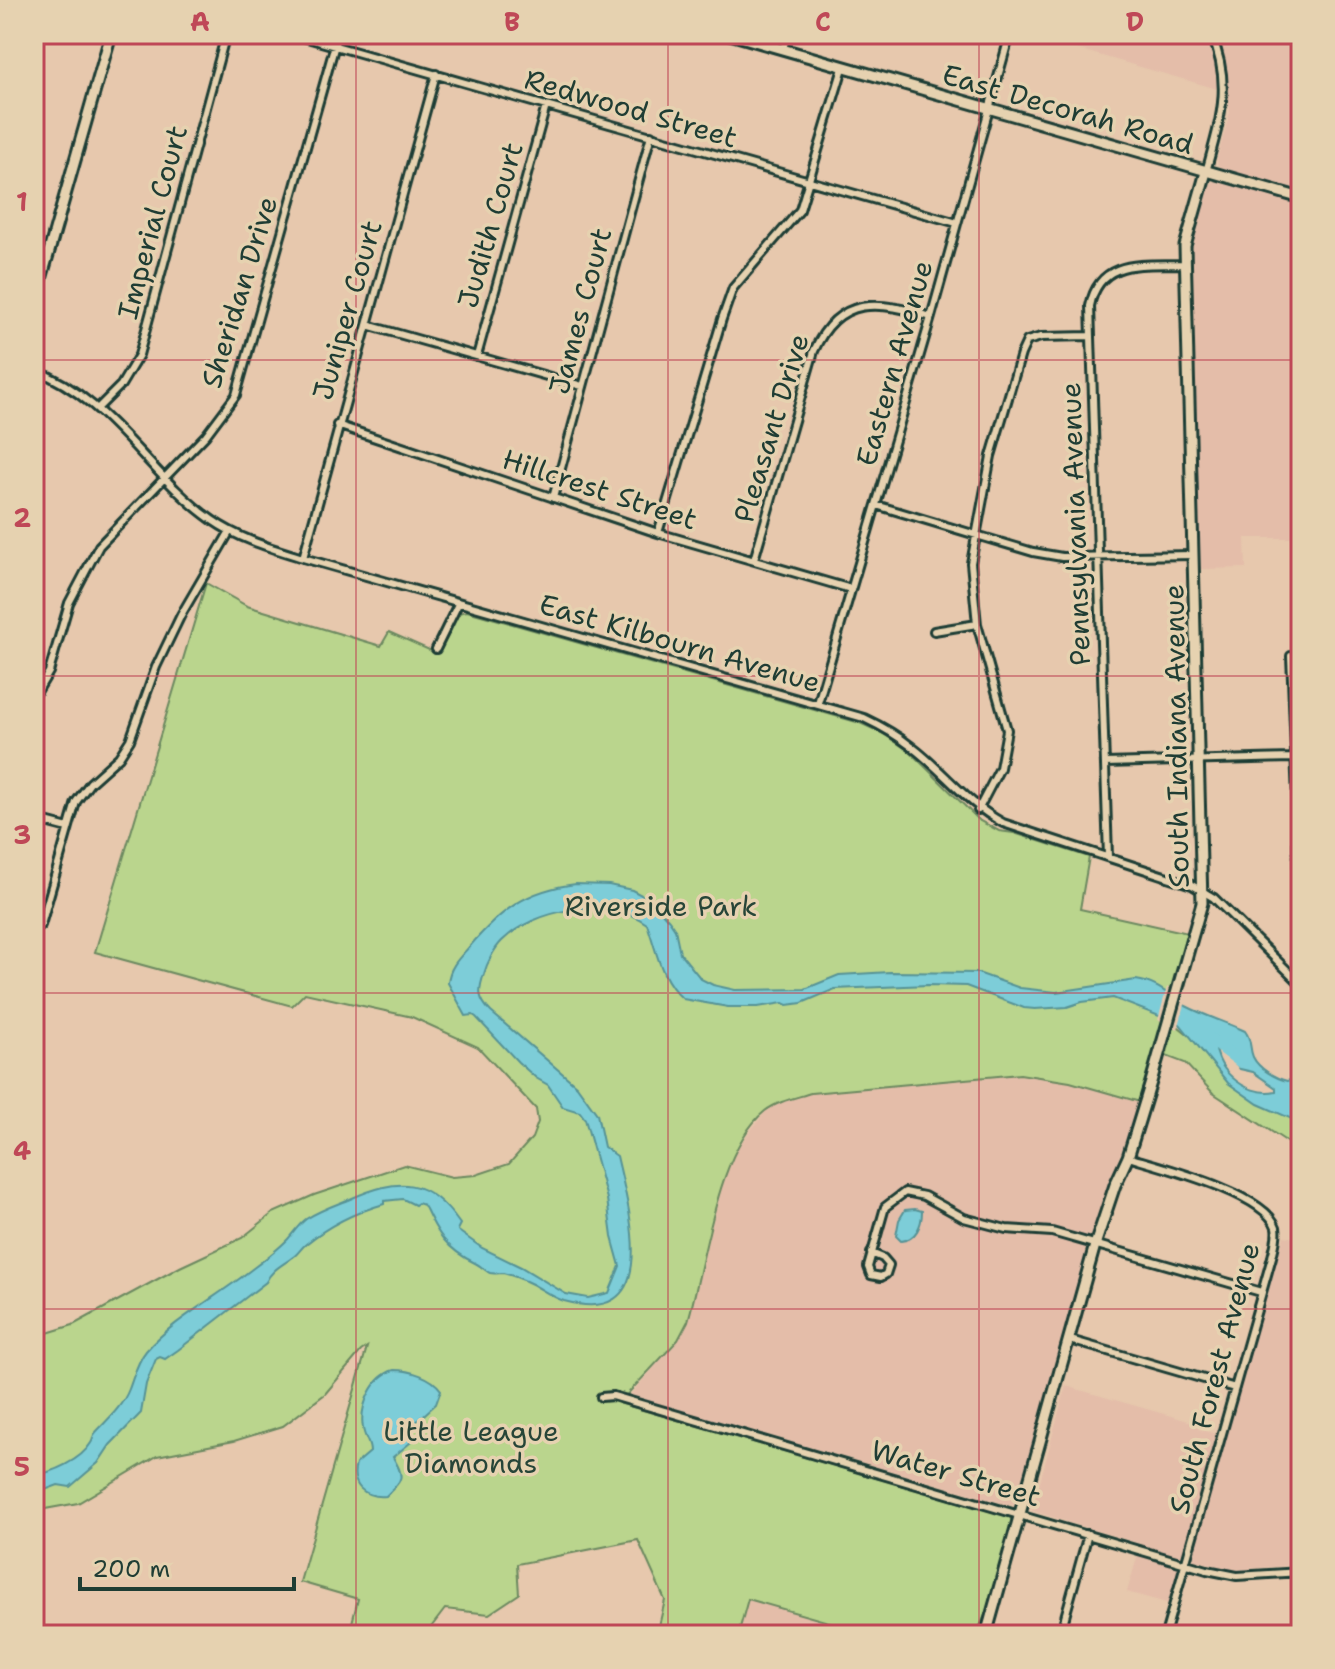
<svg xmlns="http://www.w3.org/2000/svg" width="1335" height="1669" font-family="'Shantell Sans',sans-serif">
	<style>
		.built { fill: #e4bda9 }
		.green { fill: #bad58d; stroke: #6c8960; stroke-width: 2 }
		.water { fill: #7dcdd8; stroke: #579396; stroke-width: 2; fill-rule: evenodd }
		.pier { fill: #e7c8ad }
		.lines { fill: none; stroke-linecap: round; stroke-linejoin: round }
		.river { stroke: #7dcdd8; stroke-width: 12 }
		.street-casing { stroke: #1f3d34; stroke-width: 12 }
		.secondary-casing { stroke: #1f3d34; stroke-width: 15 }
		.street { stroke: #e6d2b0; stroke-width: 6 }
		.secondary { stroke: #e6d2b0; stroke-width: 9 }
		.grid { fill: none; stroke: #bf4857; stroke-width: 2; stroke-opacity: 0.55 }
		.labels { text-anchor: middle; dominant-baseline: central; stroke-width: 7; stroke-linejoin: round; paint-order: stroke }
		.street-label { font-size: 28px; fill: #1f3d34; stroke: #e6d2b0 }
		.park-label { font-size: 28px; fill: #274538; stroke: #e6d2b0 }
		.neatline { fill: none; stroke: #bf4857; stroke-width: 3 }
		.grid-label { font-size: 26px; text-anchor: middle; font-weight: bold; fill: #bf4857 }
	</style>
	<rect width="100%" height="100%" fill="#e7c8ad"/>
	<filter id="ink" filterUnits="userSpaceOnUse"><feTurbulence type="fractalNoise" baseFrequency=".0125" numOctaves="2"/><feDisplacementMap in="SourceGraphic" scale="16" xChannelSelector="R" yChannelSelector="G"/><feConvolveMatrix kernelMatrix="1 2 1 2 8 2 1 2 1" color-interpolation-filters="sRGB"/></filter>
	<g filter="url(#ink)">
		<!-- built -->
		<path class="built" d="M1025,34H1301V190L1222,168L1218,165L1217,159L1230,112L1228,92Z
			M1214,181L1301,205V538H1245L1246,568L1200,569L1192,247L1209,186Z
			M1020,1074L1070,1082L1140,1102L1101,1206L1016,1504L1009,1505L630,1395L678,1340L688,1321L723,1181L737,1148L766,1111L783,1101L811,1094Z
			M1301,1209V1565L1234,1570L1183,1557L1170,1604L1127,1592L1141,1544L1032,1511L1066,1386L1199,1424L1198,1429L1226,1437L1284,1236L1294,1238Z
			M748,1599L874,1635H738Z"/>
		<!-- green -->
		<path class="green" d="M206,583L247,606L381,646L389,632L436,653L447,638L458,613L467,611L860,723L882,733L909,751L980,821L999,831L1014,833L1089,857L1080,909L1188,933L1140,1102L1070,1082L1020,1074L811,1093C795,1098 778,1101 765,1111C717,1150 705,1263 688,1321L678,1340L619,1403L1010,1517L1012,1521L986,1613L976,1635H874L748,1599L738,1635H657L665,1600L638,1540L517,1564L519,1594L489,1614L445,1609L425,1635H349L358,1599L300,1582L367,1347L361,1351L325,1394L283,1426L234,1441L157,1456L78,1503L34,1511V1337L73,1325L180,1267L242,1238L273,1213L314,1195L404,1165L452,1177L476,1175L509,1164L532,1138L538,1122L536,1109L478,1047L412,1017L305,993L292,1006L95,952Z
			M1175,1024L1199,1043L1240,1088L1301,1117V1151L1213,1093L1185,1063L1166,1056Z"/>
		<!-- water -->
		<path class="water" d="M576,884L609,885L632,890L651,900L669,920L675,929L680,953L701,979L713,985L735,990L805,989L839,975L890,972L978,973L1020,988L1056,992L1136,980C1158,983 1168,995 1186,1006C1205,1016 1226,1022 1245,1031C1252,1040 1249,1047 1253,1057C1259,1069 1275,1078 1287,1081L1301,1077V1126L1290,1118L1258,1104L1228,1083L1180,1024L1113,998L1082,1002L1067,1007L1035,1009L1024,1008L966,986L928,985L835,989L802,1003L787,1005L783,1003L758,1007H728L683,999C660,979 657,952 647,924C609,895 534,909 502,941C494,949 487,963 484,974C478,991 478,999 491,1012L577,1086L597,1114L604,1147L617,1156C629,1209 664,1329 564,1301C552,1297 543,1290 532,1284C524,1280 511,1275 503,1273C499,1273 494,1274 490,1273C485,1271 480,1265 475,1263C446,1249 437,1233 424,1205L418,1203L415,1205L403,1199L384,1201V1204C356,1212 329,1225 306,1244C301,1248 298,1254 293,1257C283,1265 272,1269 266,1282L178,1350L165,1359L160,1357L156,1359L146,1384L141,1413L110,1445L98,1463L70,1487L58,1485L34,1494V1475C52,1473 81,1460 91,1443C95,1437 91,1437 96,1432C108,1419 122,1407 129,1389C134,1376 137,1362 146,1351C171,1322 213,1299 243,1276C257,1265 273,1254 286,1241C293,1234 297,1226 306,1219C320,1210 335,1205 350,1199C400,1177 427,1177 460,1224L457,1230L482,1248L521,1267L566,1294L588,1298L609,1293L620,1266L612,1237L607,1199L585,1119L580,1112L563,1107L548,1085L536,1078L518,1062L476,1017L473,1015L466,1016L448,983C449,967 460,957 470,946C502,909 527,890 576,884ZM1216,1038L1240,1069L1253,1072L1276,1088V1091C1245,1098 1211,1066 1216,1038Z
			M915,1209L922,1211C922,1225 916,1240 901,1241L896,1236L899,1220L905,1210Z
			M394,1370C410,1370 432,1377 441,1390L436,1404L415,1423L410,1443L393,1457C405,1478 403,1479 386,1496C364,1498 350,1485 356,1464L370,1452C370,1443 364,1437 363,1428C359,1406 373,1376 394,1370Z"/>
		<!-- pier -->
		<path class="pier" d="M1167,987L1186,1001L1178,1029L1158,1020Z"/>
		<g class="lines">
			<!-- river -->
			<path class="river" d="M1205,1035L1241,1062
				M429,1201L456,1238"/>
			<defs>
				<path id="street" d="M293,34L957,223
					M783,49L787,34
					M1206,172C1220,120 1233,85 1211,34
					M367,325L582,386
					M477,356L546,106
					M34,370C108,396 149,476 212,520C239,539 271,548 303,558L864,718C881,726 897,735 912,747C945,772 965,802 1003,823L1192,885L1214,898L1301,984
					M97,409L121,385L139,355L226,34
					M337,425L658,533L851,589
					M553,498L651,135
					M876,505L1033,552L1062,557L1194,555
					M658,533L722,319L733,288L800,210L843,68
					M303,558L436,74
					M754,560L814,351C839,294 880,301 931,317
					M934,631L977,624
					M436,649L458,604
					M1291,656L1297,798L1299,965L1296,979
					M34,697L49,672L69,603L99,546L206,435L236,395L338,34
					M818,703L931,317L1010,34
					M1105,763L1293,758
					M978,810L1000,768L1007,730L977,624L971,563L991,456L1021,354L1027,341L1041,337L1091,336
					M34,819L68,828
					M1108,857L1090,306C1100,256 1146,266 1185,264
					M41,925L76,802L90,783L119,757L130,740L156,667L181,615L230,531
					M1128,1157C1161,1167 1265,1193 1276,1227C1278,1237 1274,1248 1272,1257L1165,1635
					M871,1253L883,1258L889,1265L886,1274L881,1277L871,1275L868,1267L885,1207L905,1192L924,1196L964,1218L1006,1229L1052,1232L1261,1292
					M1070,1340L1235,1388
					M601,1397L613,1396L1207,1570L1237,1576L1301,1572
					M1297,1572L1299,1635
					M1060,1635L1088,1534"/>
				<path id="secondary" d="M730,34L1301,198
					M34,304L111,34
					M986,1635L1095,1245L1115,1185L1128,1157L1151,1082L1202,903L1185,246L1206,172"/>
			</defs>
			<!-- street casing -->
			<use href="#street" class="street-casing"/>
			<!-- secondary casing -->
			<use href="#secondary" class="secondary-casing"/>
			<!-- street -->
			<use href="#street" class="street"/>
			<!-- secondary -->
			<use href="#secondary" class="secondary"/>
		</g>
	</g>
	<!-- grid -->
	<path class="grid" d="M356,34V1635M668,34V1635M979,34V1635M34,360H1301M34,676H1301M34,993H1301M34,1309H1301"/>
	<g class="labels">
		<!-- street labels -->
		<g class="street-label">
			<text transform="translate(631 108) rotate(16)">Redwood Street</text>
			<text transform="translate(1068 109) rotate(16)">East Decorah Road</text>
			<text transform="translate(152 222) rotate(-75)">Imperial Court</text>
			<text transform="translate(490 225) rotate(-74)">Judith Court</text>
			<text transform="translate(239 292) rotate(-73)">Sheridan Drive</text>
			<text transform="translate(347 310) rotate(-74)">Juniper Court</text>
			<text transform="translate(580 311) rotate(-75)">James Court</text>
			<text transform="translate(894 363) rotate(-74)">Eastern Avenue</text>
			<text transform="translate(771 428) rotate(-73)">Pleasant Drive</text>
			<text transform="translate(600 489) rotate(18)">Hillcrest Street</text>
			<text transform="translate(1075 524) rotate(-92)">Pennsylvania Avenue</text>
			<text transform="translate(680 643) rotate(16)">East Kilbourn Avenue</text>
			<text transform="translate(1176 736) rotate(-91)">South Indiana Avenue</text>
			<text transform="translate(1214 1378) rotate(-75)">South Forest Avenue</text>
			<text transform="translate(956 1473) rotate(16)">Water Street</text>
		</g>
		<!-- park labels -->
		<g class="park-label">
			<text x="661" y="906">Riverside Park</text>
			<text x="471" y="1431">Little League<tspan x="471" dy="32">Diamonds</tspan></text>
		</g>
	</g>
	<!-- margin -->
	<rect width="1335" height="1669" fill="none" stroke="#e6d2b0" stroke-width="88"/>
	<!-- scale -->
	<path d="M80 1577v12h214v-12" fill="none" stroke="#1f3d34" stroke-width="4"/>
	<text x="92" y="1577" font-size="24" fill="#1f3d34" stroke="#e6d2b0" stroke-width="6" paint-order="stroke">200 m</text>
	<rect x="44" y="44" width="1247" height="1581" class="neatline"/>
	<g class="grid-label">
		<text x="200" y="31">A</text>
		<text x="512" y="31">B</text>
		<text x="823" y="31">C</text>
		<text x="1135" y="31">D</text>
		<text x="22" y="211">1</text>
		<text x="22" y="527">2</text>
		<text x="22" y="844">3</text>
		<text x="22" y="1160">4</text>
		<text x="22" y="1476">5</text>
	</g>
</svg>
